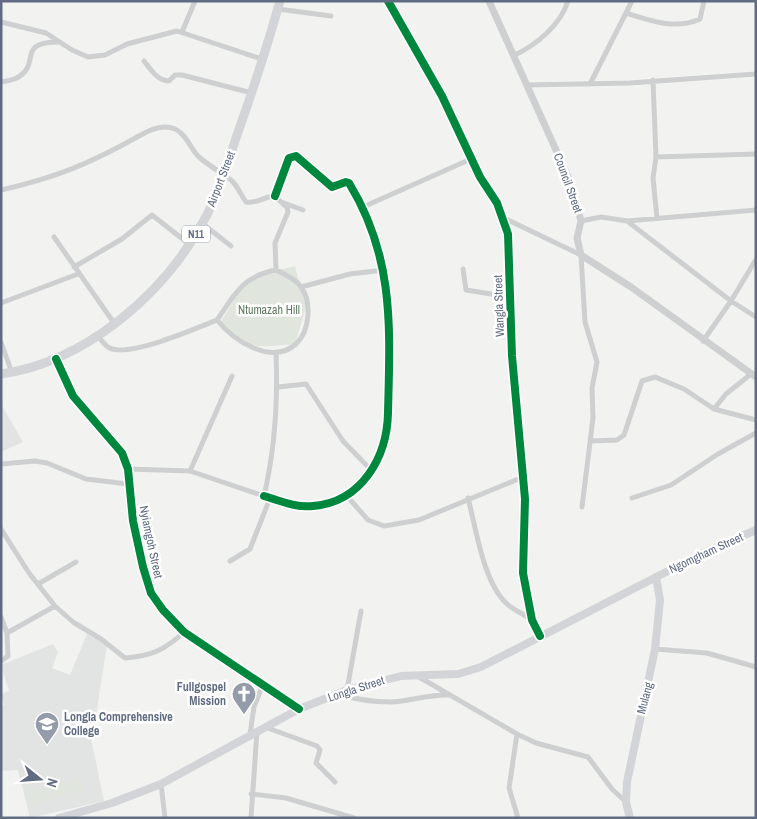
<svg xmlns="http://www.w3.org/2000/svg" width="757" height="819" font-family="'Archivo Narrow',sans-serif">
	<style>
		.built { fill: #e2e3e3 }
		.green { fill: #e0e6de }
		.lines { fill: none; stroke-linecap: round; stroke-linejoin: round }
		.minor { stroke: #cecfd0; stroke-width: 5 }
		.tertiary { stroke: #cecfd0; stroke-width: 7 }
		.secondary { stroke: #d2d4d7; stroke-width: 8 }
		.trunk { stroke: #d2d4d7; stroke-width: 9 }
		.cycleway-casing { stroke: #fff; stroke-width: 11 }
		.cycleway { stroke: #00873e; stroke-width: 8 }
		.labels { text-anchor: middle; dominant-baseline: central; stroke-width: 5; stroke-linejoin: round; paint-order: stroke }
		.shield { fill: #fff; stroke: #9098a8; stroke-width: 1 }
		.shield-label { font-size: 11px; font-weight: bold; fill: #616c83 }
		.street-label { font-size: 12px; fill: #616c83; stroke: #fff }
		.park-label { font-size: 12px; fill: #607961; stroke: #fff }
		.poi-label { font-size: 12px; font-weight: bold; fill: #616c83; stroke: #fff; text-anchor: end }
	</style>
	<rect width="100%" height="100%" fill="#f2f3f0"/>
	<!-- built -->
	<path class="built" d="M1,404L23,442L1,452Z
		M87,634L107,645L95,722L88,724L104,801L30,818L18,770L2,771L1,706L4,705L1,694L9,691L1,665L53,644L58,652L52,668L70,675Z"/>
	<!-- green -->
	<path class="green" d="M295,266L306,307L295,344C259,347 247,352 220,323C247,279 244,278 295,266Z
		M80,777L84,792L55,799L51,785Z
		M50,785L53,800L31,806L27,791Z"/>
	<g class="lines">
		<!-- minor -->
		<path class="minor" d="M388,1L442,96L480,177L497,203L508,234L512,356L525,499L523,573L532,620L540,636
			M278,9L331,16
			M626,13C650,21 676,30 700,19L704,1
			M1,22L46,33L72,50L88,57L105,55L127,44L177,31L262,59
			M182,32L195,1
			M513,56C536,45 560,26 568,1
			M144,61C151,70 157,80 169,81L175,75H182L252,93
			M653,80L656,157
			M1,82C7,81 15,80 20,76C40,62 17,42 59,42
			M590,84L632,1
			M526,85L630,83L756,74
			M1,190C55,178 91,163 139,136C149,130 164,124 175,129C185,133 190,147 197,155C203,162 222,173 231,180C238,186 240,194 246,202C257,204 265,196 275,196L281,202L303,210
			M363,207L471,159
			M504,218L581,255L585,322L597,362L592,388L593,418L582,507
			M657,218L653,178L656,157L756,154
			M581,221L601,217L627,221L756,210
			M627,221L731,301L756,317
			M203,224L231,246
			M54,237L114,323
			M74,267L122,239L152,215L189,244
			M463,269L466,290L510,297
			M276,270C284,274 296,279 301,287C312,302 310,331 296,344C271,366 233,340 217,320C235,294 243,276 276,270Z
			M276,270L275,243L288,212L287,207L283,204
			M301,287L350,274L384,270
			M1,303L78,274
			M98,336C102,341 105,347 112,349C134,355 195,329 217,320
			M703,341L731,301L755,261
			M1,342L12,373
			M56,359L73,396L122,453L128,469L133,521L143,567L151,593L163,610L184,632L299,709
			M278,387L306,384L343,441L372,471
			M714,409L726,394L751,374
			M590,441L617,440L624,435L642,381L655,377L684,389L714,409L756,420
			M1,464L35,461L47,463L86,479L128,484
			M128,469L190,471L264,496C275,449 278,402 276,353
			M190,471L232,376
			M264,496C280,501 297,508 313,506C362,502 387,457 388,413C390,329 395,258 349,183L346,182L332,187L296,156L289,158L275,196
			M347,496L368,520L384,526L419,520L523,477
			M468,498C476,528 483,581 506,603C513,610 524,614 532,620
			M632,498L671,485L718,454L756,433
			M1,529L29,573L55,606L73,622L101,639L125,658C151,656 165,650 184,632
			M230,561L250,549L270,498
			M38,584L76,562
			M1,617L7,633L8,656L1,661
			M7,633L55,606
			M655,649L707,653L756,667
			M419,677L517,734L536,743L588,757L612,789L626,802
			M347,690L361,611
			M337,694C354,699 373,702 391,702C411,701 429,694 449,695
			M265,727L317,746L320,750L316,763L335,782
			M250,734L254,707L263,684
			M517,734L509,788L518,818
			M161,784L165,818
			M251,794L286,798L354,818
			M251,818L257,731"/>
		<!-- tertiary -->
		<path class="tertiary" d="M489,1L569,179L581,221L577,238L581,255L631,287L756,377"/>
		<!-- secondary -->
		<path class="secondary" d="M59,818L112,803L161,784L299,709L347,690L401,676L458,674L481,667L701,554L756,530
			M630,818L626,802L627,782L655,649L660,600L656,577"/>
		<!-- trunk -->
		<path class="trunk" d="M1,374C85,362 163,295 203,222C218,196 227,167 236,138C252,93 267,47 280,1"/>
		<defs>
			<path id="cycleway" d="M388,1L442,96L480,177L497,203L508,234L512,356L525,499L523,573L532,620L540,636
				M56,359L73,396L122,453L128,469L133,521L143,567L151,593L163,610L184,632L299,709
				M264,496C280,501 297,508 313,506C362,502 387,457 388,413C390,329 395,258 349,183L346,182L332,187L296,156L289,158L275,196"/>
		</defs>
		<!-- cycleway casing -->
		<use href="#cycleway" class="cycleway-casing"/>
		<!-- cycleway -->
		<use href="#cycleway" class="cycleway"/>
	</g>
	<!-- icons -->
	<defs>
		<symbol id="church-pin" viewBox="-11 -11 22 30"><path d="M0 17L-7.5 6A9.5 9.5 0 1 1 7.5 6Z" fill="#949ba9" stroke="#fff"/><path d="M-1.2-6h2.4v3.5h3.3v2.4h-3.3V6h-2.4V-.1h-3.3v-2.4h3.3Z" fill="#fff"/></symbol>
		<symbol id="school-pin" viewBox="-11 -11 22 30"><path d="M0 17L-7.5 6A9.5 9.5 0 1 1 7.5 6Z" fill="#949ba9" stroke="#fff"/><path d="M0-5L7-2L0 1L-7-2ZM-4 1L0 2.5L4 1V4Q0 6-4 4Z" fill="#fff"/></symbol>
	</defs>
	<g fill-rule="evenodd">
		<use href="#church-pin" x="230" y="680" width="28" height="38"/>
		<use href="#school-pin" x="33" y="710" width="28" height="38"/>
	</g>
	<g class="labels">
		<!-- shield labels -->
		<rect class="shield" x="182" y="225.5" width="28" height="17" rx="4"/>
		<g class="shield-label">
			<text x="196" y="234">N11</text>
		</g>
		<!-- street labels -->
		<g class="street-label">
			<text transform="translate(221 179) rotate(-69)">Airport Street</text>
			<text transform="translate(568 183) rotate(70)">Council Street</text>
			<text transform="translate(499 306) rotate(-92)">Wangla Street</text>
			<text transform="translate(151 542) rotate(78)">Nyiamgoh Street</text>
			<text transform="translate(706 553) rotate(-25)">Ngomgham Street</text>
			<text transform="translate(356 689) rotate(-18)">Longla Street</text>
			<text transform="translate(645 698) rotate(-75)">Mulang</text>
		</g>
		<!-- park labels -->
		<g class="park-label">
			<text x="269" y="310">Ntumazah Hill</text>
		</g>
		<!-- poi labels -->
		<g class="poi-label">
			<text x="226" y="687">Fullgospel<tspan x="226" dy="14">Mission</tspan></text>
			<text x="64" y="717" text-anchor="start">Longla Comprehensive<tspan x="64" dy="14">College</tspan></text>
		</g>
	</g>
	<!-- border -->
	<rect width="757" height="819" fill="none" stroke="#616c83" stroke-width="5"/>
	<!-- north arrow -->
	<g transform="translate(40 779) rotate(107)" stroke="#ffffff" stroke-width="4" paint-order="stroke">
	<path d="M0-4L9 19L0 12L-9 19Z" fill="#616c83"/>
	<text y="-8" font-size="14" font-weight="bold" text-anchor="middle" fill="#616c83">N</text>
	</g>
</svg>
